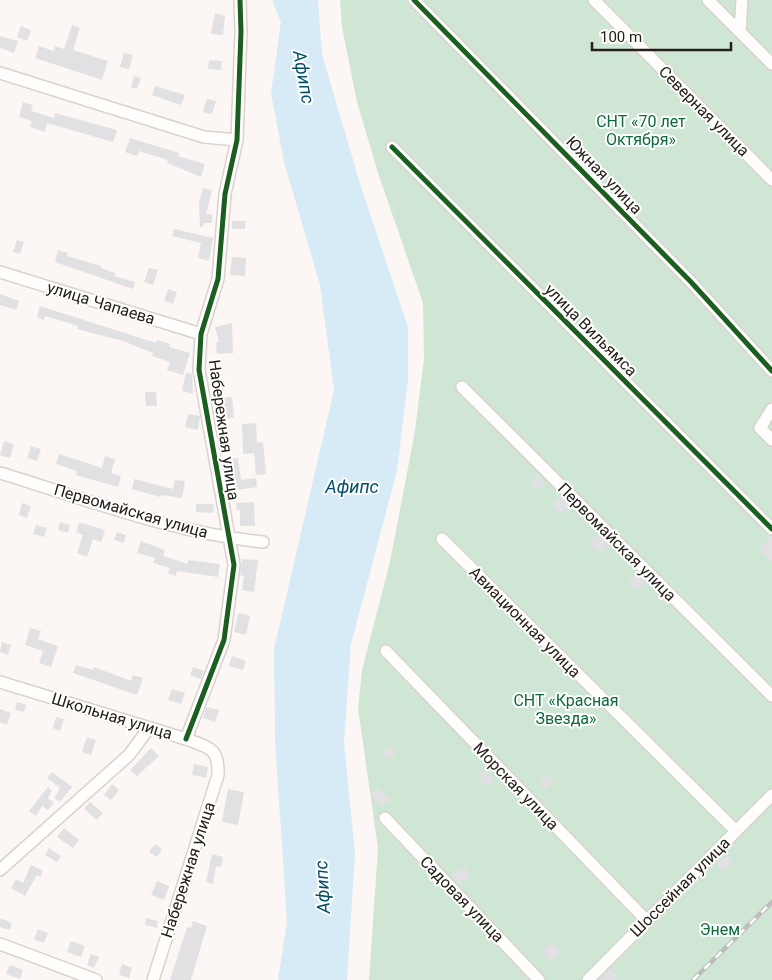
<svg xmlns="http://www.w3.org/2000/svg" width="772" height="980" font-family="Roboto,sans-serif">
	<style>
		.green { fill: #cfe6d4 }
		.water { fill: #d6ebf6 }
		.building { fill: #e1e0e3 }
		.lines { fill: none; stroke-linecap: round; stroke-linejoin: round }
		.minor-casing { stroke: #d8d3cd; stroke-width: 14 }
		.minor { stroke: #fffefd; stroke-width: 11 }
		.rail-casing { stroke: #bcbcba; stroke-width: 4.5 }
		.rail { stroke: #fff; stroke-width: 2.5; stroke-dasharray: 8; stroke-linecap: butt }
		.cycleway-casing { stroke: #fff; stroke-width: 8 }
		.cycleway { stroke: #1b5e20; stroke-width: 5 }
		.labels { text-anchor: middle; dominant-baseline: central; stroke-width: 4; stroke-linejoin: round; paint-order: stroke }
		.street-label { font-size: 16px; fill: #262019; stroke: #fff }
		.park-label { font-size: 16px; fill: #0e693c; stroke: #fff }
		.water-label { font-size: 18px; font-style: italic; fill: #014d6a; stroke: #fff }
	</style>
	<rect width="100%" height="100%" fill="#fcf7f4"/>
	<!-- green -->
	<path class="green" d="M340,0H772V980H369L378,848L358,708L362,670L390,562L415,431L424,359L423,303L378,173L357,102L342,27Z"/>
	<!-- water -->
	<path class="water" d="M272,0H318L322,54L361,187L408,327V381L397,471L351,644L344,742L355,854L347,980H278L287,922L275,740L274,649L334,390L320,285L284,162L271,93L281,22Z"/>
	<!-- building -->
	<path class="building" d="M215,13L225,16L223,35L211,34Z
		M72,25L80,28L73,50L108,61L102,80L35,58L39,46L54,51L55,46L64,49Z
		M21,26L31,30L27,41L17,37Z
		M0,36L18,41L14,53L0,48Z
		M124,53L133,55L129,69L120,67Z
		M209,60L222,61L221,70L208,69Z
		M134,76L141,78L137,89L131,87Z
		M155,86L185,95L181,105L152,95Z
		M207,99L216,101L212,114L203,112Z
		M23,102L33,105L31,111L54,118L55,113L117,130L113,142L47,123L45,132L30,127L32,121L19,117Z
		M130,138L179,153L178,156L205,164L201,177L167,163L168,160L139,151L137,156L125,152Z
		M203,188L212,190L206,214H212V223H204L203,227H200L199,203Z
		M232,221H245V229H232Z
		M174,229L213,238L209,261L198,258L201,243L172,236Z
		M17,240L24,242L20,254L13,252Z
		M58,250L68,253L67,256L101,266V268L115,273L114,276L135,282L133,289L55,262Z
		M232,257L246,258L245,276L230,275Z
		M149,268L158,270L153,285L144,282Z
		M168,289L177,292L173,304L164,301Z
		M0,294L19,301L16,310L0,305Z
		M40,306L156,343L157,340L170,344L169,347L190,353L183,375L167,370L170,362L152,356L153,353L123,341L88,332L77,329L78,326L45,316L44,320L37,317Z
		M232,323L233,353L217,354L216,342H219L215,327Z
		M186,373L192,374L193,394L182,391Z
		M145,392H156L157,406H146Z
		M232,397L234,418L220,419L218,398Z
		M188,414L200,416L198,430L185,427Z
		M256,423L257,443L263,442L266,474L256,475L254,453L243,454L242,424Z
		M4,441L14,444L10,458L0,455Z
		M31,446L41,449L37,461L27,458Z
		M59,454L102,468L105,456L115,459L111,473L121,476L118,487L76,475L77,471L56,464Z
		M238,458L241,480L256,478L257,487L236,490L237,500L230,501L223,460Z
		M538,475L545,485L537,491L530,481Z
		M134,479L173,489L175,480L185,481L182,498L161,495L160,497L132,489Z
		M560,496L570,505L561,514L552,504Z
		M254,502L255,526H240V510H237L236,503Z
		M22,503L31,506L27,518L19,515Z
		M196,504H214L213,513L196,512Z
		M60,522L70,525L68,533L58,530Z
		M79,522L105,530L101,542L93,539L87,557L77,553L83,535L76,532Z
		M36,525L47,528L44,537L33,534Z
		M117,532L126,535L124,543L114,540Z
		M598,534L609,544L601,554L589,544Z
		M771,536H772V562L759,549Z
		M141,541L165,550L163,556L188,564V560L220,564L218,577L177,571L176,576L168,573L170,568L153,563L155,558L137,553Z
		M242,559L258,560L254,592L242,590L244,576L240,575Z
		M637,572L646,581L638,590L628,580Z
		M238,613L250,616L246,635L234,632Z
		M30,628L41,631L38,639L58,646L51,667L39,663L43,651L25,645Z
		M2,642L11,645L8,655L0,652Z
		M232,656L246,661L243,670L229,666Z
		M76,665L93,670L94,667L131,681L133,675L143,678L137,695L73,673Z
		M193,667L204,671L201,679L190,675Z
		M172,689L185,693L181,704L168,700Z
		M17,702L26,705L24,712L15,710Z
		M206,707L219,710L215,722L203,718Z
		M0,709L11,713L7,725L0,722Z
		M56,717L64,719L60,731L53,728Z
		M87,737L96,740L91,755L82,752Z
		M390,746L396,753L389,760L382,754Z
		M151,748L159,756L137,776L130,770Z
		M194,764L208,767L206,778L192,775Z
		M485,769L494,780L486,786L477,776Z
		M52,772L72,787L60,802L54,798L60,788L47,778Z
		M549,775L554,782L546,789L540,782Z
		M112,784L119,790L111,800L104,795Z
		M48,787L52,791L48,798L54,803L48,810L42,806L36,816L29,811Z
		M379,787L390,800L381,807L370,794Z
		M228,789L244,792L238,825L222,822Z
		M90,802L103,813L97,820L84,809Z
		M64,828L79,840L73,848L57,837Z
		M155,844L162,849L157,857L149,852Z
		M49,848L61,856L57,862L45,855Z
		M212,854L223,857L221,867L216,866L213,884L206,882Z
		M727,855L734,862L723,871L716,864Z
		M31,865L43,871L40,877L37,875L25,896L11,888L16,879L23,883Z
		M464,866L471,876L458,884L450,876Z
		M157,881L169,886L164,900L151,895Z
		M0,918L12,923L10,930L0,927Z
		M146,918L158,921L157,928L145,925Z
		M193,921L207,926L191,980H170L187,927L191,928Z
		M38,929L48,933L44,943L34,939Z
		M71,941L85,946L81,957L67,952Z
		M552,942L561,951L550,961L541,952Z
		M91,954L99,957L94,968L87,965Z
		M122,964L132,968L129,978L119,975Z
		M10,965L23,970L20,979L6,974Z
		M610,969L618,976L614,980H599Z"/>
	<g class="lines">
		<defs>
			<path id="minor" d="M414,0L691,282L772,371
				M594,0L772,180
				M708,0L772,64
				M740,32L742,0
				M0,73L204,137L237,140
				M392,147L772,529
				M0,272L201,334
				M462,387L772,696
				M772,409L760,428L772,440
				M0,473C86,499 173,533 263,542
				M442,539L736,831
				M386,651L647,921
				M0,682L186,739C210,748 219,748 218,775L153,980
				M186,739L224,640L234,565L199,370L201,334L218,279L225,194L237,140L241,32L240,0
				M385,818L539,980
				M0,870L129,755L149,728
				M0,944L96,980
				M588,980L772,795"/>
		</defs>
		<!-- minor casing -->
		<use href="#minor" class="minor-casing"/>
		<!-- minor -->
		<use href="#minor" class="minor"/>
		<defs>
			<path id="rail" d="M693,980L772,902"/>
		</defs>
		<!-- rail casing -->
		<use href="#rail" class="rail-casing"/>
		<!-- rail -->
		<use href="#rail" class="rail"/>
		<defs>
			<path id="cycleway" d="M414,0L691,282L772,371
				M392,147L772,529
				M186,739L224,640L234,565L199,370L201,334L218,279L225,194L237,140L241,32L240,0"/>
		</defs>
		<!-- cycleway casing -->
		<use href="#cycleway" class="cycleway-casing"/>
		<!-- cycleway -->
		<use href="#cycleway" class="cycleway"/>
	</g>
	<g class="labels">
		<!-- street labels -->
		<g class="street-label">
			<text transform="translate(704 111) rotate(45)">Северная улица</text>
			<text transform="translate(604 175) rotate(46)">Южная улица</text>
			<text transform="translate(101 303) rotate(17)">улица Чапаева</text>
			<text transform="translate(591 330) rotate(45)">улица Вильямса</text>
			<text transform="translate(224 430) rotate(82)">Набережная улица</text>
			<text transform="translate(131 511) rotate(16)">Первомайская улица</text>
			<text transform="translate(617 542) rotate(45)">Первомайская улица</text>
			<text transform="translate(525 622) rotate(45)">Авиационная улица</text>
			<text transform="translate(112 716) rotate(17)">Школьная улица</text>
			<text transform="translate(516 786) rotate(46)">Морская улица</text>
			<text transform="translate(188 870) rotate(-72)">Набережная улица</text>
			<text transform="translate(680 887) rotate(-45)">Шоссейная улица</text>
			<text transform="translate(462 899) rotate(46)">Садовая улица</text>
		</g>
		<!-- park labels -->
		<g class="park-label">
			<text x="641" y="121">СНТ «70 лет<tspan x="641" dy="18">Октября»</tspan></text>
			<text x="566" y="700">СНТ «Красная<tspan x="566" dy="18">Звезда»</tspan></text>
			<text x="720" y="929">Энем</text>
		</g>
		<!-- water labels -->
		<g class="water-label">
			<text transform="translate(304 77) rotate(80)">Афипс</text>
			<text x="352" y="486">Афипс</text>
			<text transform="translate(322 887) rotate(-93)">Афипс</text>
		</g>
	</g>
	<!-- scale -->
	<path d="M592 42v8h139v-8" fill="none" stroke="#262019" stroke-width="2.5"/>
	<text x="600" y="42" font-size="15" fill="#262019" stroke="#ffffff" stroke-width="4" paint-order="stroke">100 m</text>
</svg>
